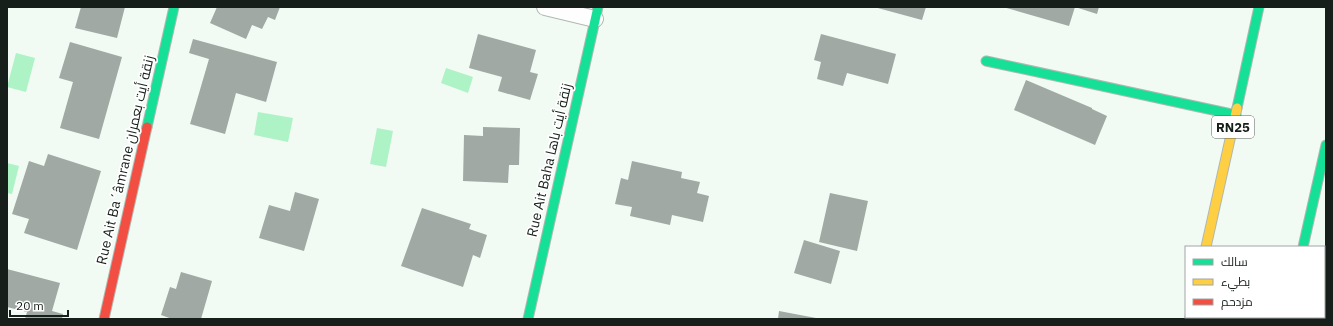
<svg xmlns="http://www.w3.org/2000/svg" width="1333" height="326" font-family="'IBM Plex Sans',Cairo,sans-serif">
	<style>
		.water { fill: #aef3c6 }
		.building { fill: #a0a9a3 }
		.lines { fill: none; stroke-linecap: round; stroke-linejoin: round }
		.street-casing { stroke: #b0b8b3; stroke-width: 18 }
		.fast-casing { stroke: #b0b8b3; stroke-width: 11 }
		.slow-casing { stroke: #b0b8b3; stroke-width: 11 }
		.jam-casing { stroke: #b0b8b3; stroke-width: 11 }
		.street { stroke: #fdfefd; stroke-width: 16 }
		.fast { stroke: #16e098; stroke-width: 9 }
		.slow { stroke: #ffcf43; stroke-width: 9 }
		.jam { stroke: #f24e42; stroke-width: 9 }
		.labels { text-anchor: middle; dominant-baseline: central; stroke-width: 3.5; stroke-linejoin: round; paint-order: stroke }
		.shield { fill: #fff; stroke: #5c625e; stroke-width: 1 }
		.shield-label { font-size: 13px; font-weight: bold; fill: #161f19 }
		.street-label { font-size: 14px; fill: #161f19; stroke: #fff }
	</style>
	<rect width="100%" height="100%" fill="#f2faf4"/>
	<!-- water -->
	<path class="water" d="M16,53L35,58L26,92L7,87Z
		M446,68L473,77L468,93L441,83Z
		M258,112L293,118L288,142L254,135Z
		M377,128L393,131L386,167L370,164Z
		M7,163L19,166L12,194L7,193Z"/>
	<!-- building -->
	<path class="building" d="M81,7H125L117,38L75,28Z
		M217,7H280L275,20L268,17L262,29L252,25L246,39L210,23Z
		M874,7H926L922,20Z
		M1003,7H1099L1097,14L1075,7L1069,26Z
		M478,34L536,50L530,72L538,74L530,100L498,91L502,77L469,68Z
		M821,34L896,54L888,84L847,73L843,86L817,79L821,62L814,60Z
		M193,39L277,62L266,102L236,93L225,134L190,124L209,59L189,53Z
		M70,42L122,57L99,139L60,128L73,82L59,78Z
		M1026,80L1092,108V109L1107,116L1095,145L1014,110Z
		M483,127L520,128L519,165H509L508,183L463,181L464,135L483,136Z
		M48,154L101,171L77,250L24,233L29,219L12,214L29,161L44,166Z
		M632,161L682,172L681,178L700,182L697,193L709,196L703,222L672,215L670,225L630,216L632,207L615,204L621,178L628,180Z
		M295,192L319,199L304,251L259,238L269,205L290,211Z
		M830,193L868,201L857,251L819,242Z
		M422,208L471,224L469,229L487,235L480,258L473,255L463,287L401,266Z
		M804,240L840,251L831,284L794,273Z
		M7,269L60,283L52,311L63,314L62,319H25L27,312L7,307Z
		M181,272L212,281L201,319H172L161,315L170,287L176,289Z
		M779,311L816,318V319H778Z"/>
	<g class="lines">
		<defs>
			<path id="street" d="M545,7L595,19
				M1286,319L1287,317"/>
			<path id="fast" d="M986,61L1236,115
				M1237,108L1259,7
				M147,127L174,7
				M1303,247L1326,145
				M1190,317V319
				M528,319L598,7"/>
			<path id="slow" d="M1206,247L1237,108"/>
			<path id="jam" d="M104,319L147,127"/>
		</defs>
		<!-- street casing -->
		<use href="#street" class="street-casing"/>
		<!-- fast casing -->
		<use href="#fast" class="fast-casing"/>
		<!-- slow casing -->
		<use href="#slow" class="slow-casing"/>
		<!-- jam casing -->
		<use href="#jam" class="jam-casing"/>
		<!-- street -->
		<use href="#street" class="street"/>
		<!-- fast -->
		<use href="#fast" class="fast"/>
		<!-- slow -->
		<use href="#slow" class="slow"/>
		<!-- jam -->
		<use href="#jam" class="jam"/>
	</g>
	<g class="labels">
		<!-- shield labels -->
		<rect class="shield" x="1212" y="116" width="42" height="22" rx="3"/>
		<g class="shield-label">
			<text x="1233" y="127">RN25</text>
		</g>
		<!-- street labels -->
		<g class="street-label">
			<text transform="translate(125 160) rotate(-77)">Rue Ait Ba´âmrane زنقة أيت بعمران</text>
			<text transform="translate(549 160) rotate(-77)">Rue Ait Baha زنقة أيت باها</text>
		</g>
	</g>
	<!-- border -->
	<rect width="1333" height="326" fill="none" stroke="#161f19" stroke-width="16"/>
	<!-- legend -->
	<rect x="1185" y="246" width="140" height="72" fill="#ffffff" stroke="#a2a5a3"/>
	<rect x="1193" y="259" width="20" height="6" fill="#16e098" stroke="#a2a5a3"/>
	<text x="1221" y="266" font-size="12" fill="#161f19">سالك</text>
	<rect x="1193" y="279" width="20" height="6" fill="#ffcf43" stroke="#a2a5a3"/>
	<text x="1221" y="286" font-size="12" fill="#161f19">بطيء</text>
	<rect x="1193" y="299" width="20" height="6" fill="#f24e42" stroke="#a2a5a3"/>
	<text x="1221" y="306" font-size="12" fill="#161f19">مزدحم</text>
	<!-- scale -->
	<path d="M10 310v6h58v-6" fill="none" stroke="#161f19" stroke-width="2"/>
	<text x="16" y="310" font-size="12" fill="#161f19" stroke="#ffffff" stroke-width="3" paint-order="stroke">20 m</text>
</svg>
